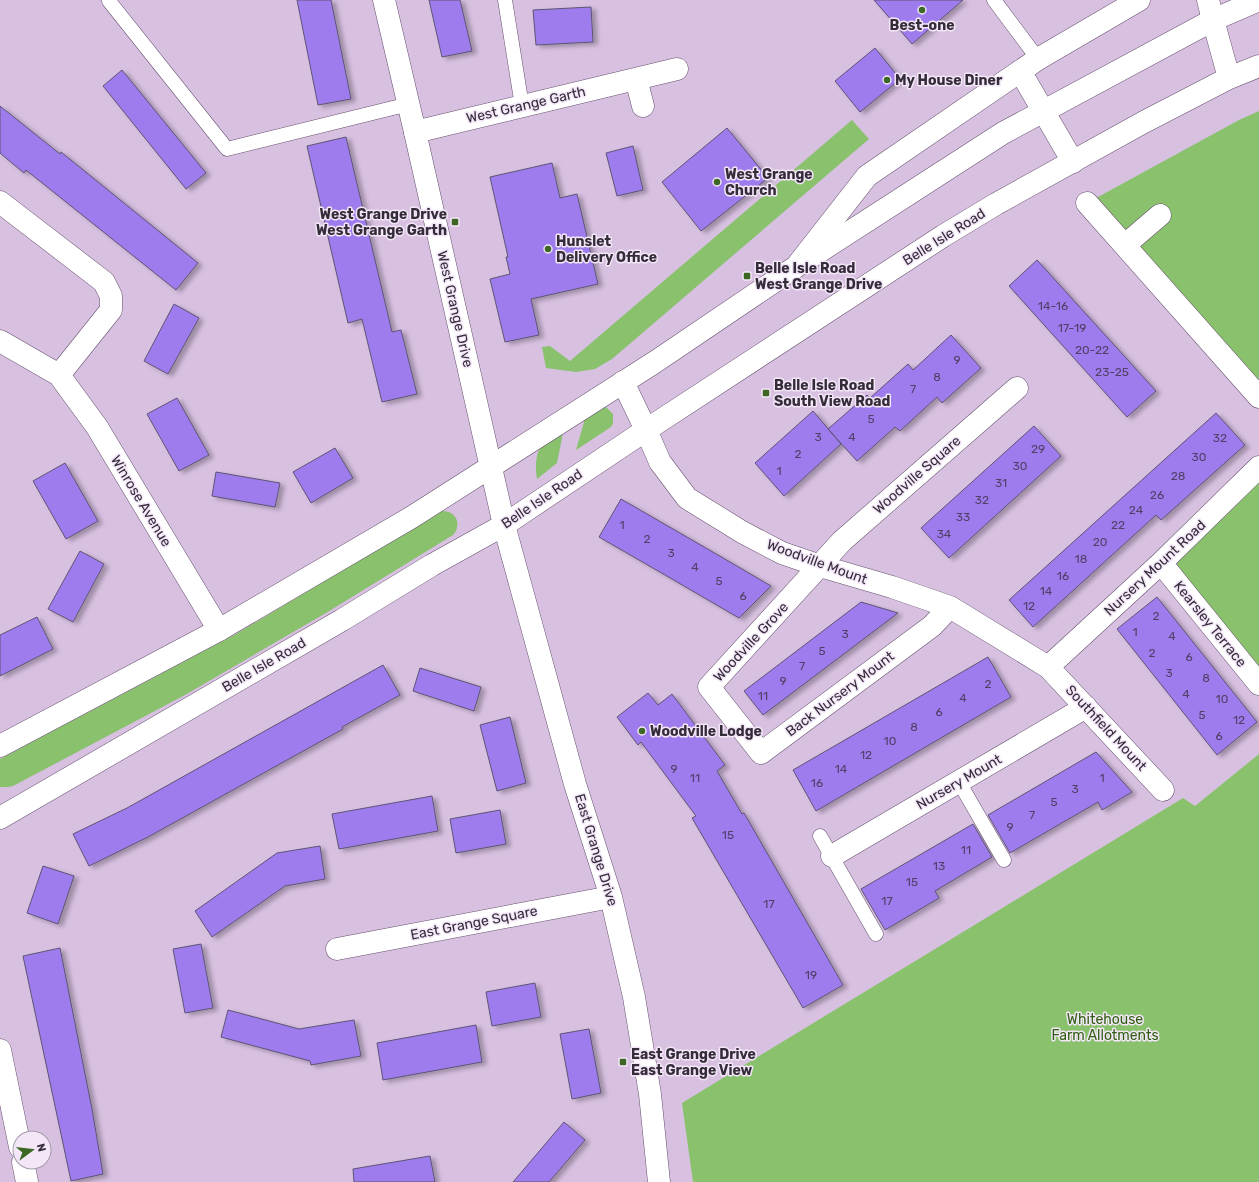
<svg xmlns="http://www.w3.org/2000/svg" width="1259" height="1182" font-family="Rubik,sans-serif">
	<style>
		.green { fill: #89c16d }
		.building { fill: #9f7cee; stroke: #5c5474; filter: url(#shadow) }
		.lines { fill: none; stroke-linecap: round; stroke-linejoin: round }
		.service-casing { stroke: #66516e; stroke-width: 15 }
		.minor-casing { stroke: #66516e; stroke-width: 23 }
		.tertiary-casing { stroke: #66516e; stroke-width: 23 }
		.motorway-casing { stroke: #66516e; stroke-width: 23 }
		.service { stroke: #fff; stroke-width: 14 }
		.minor { stroke: #fff; stroke-width: 22 }
		.tertiary { stroke: #fff; stroke-width: 22 }
		.motorway { stroke: #fff; stroke-width: 22 }
		.poi-dot { fill: #3c6724; stroke: #f2e6f7; stroke-width: 1.5 }
		.labels { text-anchor: middle; dominant-baseline: central; stroke-width: 3; stroke-linejoin: round; paint-order: stroke }
		.number-label { font-size: 12px; fill: #504066 }
		.poi-label { font-size: 14px; font-weight: bold; fill: #352c39; stroke: #f2e6f7; text-anchor: start }
		.street-label { font-size: 14px; fill: #352c39; stroke: #f2e6f7 }
		.park-label { font-size: 14px; fill: #2f5e10; stroke: #f2e6f7 }
	</style>
	<defs>
		<filter id="shadow"><feDropShadow dx="4.5" dy="2.5" stdDeviation="2" flood-color="#0004"/></filter>
	</defs>
	<rect width="100%" height="100%" fill="#d8c0e1"/>
	<!-- green -->
	<path class="green" d="M1259,111V397L1087,203L1239,120Z
		M852,120L869,139L612,359L595,369L576,372L546,368L542,347L550,346L570,361Z
		M603,406L607,408L613,414V423L611,427L576,450L584,422L582,416Z
		M564,428L557,463L537,479C535,467 535,452 544,442C549,437 558,432 564,428Z
		M1259,467V684L1161,564Z
		M442,511C457,511 462,525 453,535L326,613L185,695L13,786L8,787H0V759L236,634Z
		M1259,754V1182H693L682,1103L1183,798L1195,806Z"/>
	<!-- building -->
	<path class="building" d="M297,0H331L351,99L318,105Z
		M429,0H460L472,51L442,57Z
		M874,0H963L912,44Z
		M591,7L593,42L536,45L533,10Z
		M875,48L900,79L860,112L835,81Z
		M122,70L206,173L186,189L103,86Z
		M0,106L60,154L61,152L198,263L176,290L26,170L24,173L0,153Z
		M727,128L768,178L701,231L662,182Z
		M346,137L392,332L401,330L417,394L382,402L362,319L348,323L307,146Z
		M633,146L643,190L617,196L606,153Z
		M552,163L560,198L577,194L598,284L531,299L539,335L505,342L490,279L510,274L506,257H508L490,177Z
		M1037,260L1156,391L1127,417L1009,286Z
		M174,304L199,318L168,374L144,361Z
		M951,335L981,368L942,403L937,397L900,431L895,427L857,461L828,429L867,395L870,398L908,364L913,370Z
		M177,398L209,455L179,471L147,414Z
		M813,411L841,444L784,496L755,463Z
		M1216,413L1245,445L1161,520L1156,515L1033,627L1009,600Z
		M1034,426L1061,456L949,558L921,528Z
		M335,448L353,478L311,503L293,472Z
		M65,463L98,521L66,539L33,481Z
		M216,472L280,483L275,507L212,496Z
		M621,499L718,555L771,586L739,618L672,579L599,537Z
		M80,551L104,564L73,622L48,609Z
		M1157,597L1257,722L1217,755L1117,629Z
		M861,602L898,613L763,715L744,691Z
		M37,617L53,649L0,676V635Z
		M988,657L1011,697L816,811L793,770Z
		M383,665L400,695L342,727L343,729L148,837L89,866L73,834L127,808Z
		M420,668L481,687L474,711L413,691Z
		M648,693L658,705L672,694L725,765L717,771L742,814L744,813L843,985L803,1008L692,818L696,816L641,742L638,745L617,717Z
		M510,717L526,783L497,791L480,725Z
		M1096,752L1132,792L1102,810L1098,802L1010,853L988,815Z
		M432,796L438,831L339,849L332,814Z
		M500,810L506,844L456,853L450,819Z
		M973,824L992,857L935,891L939,898L885,930L861,889Z
		M320,846L325,879L285,886L212,937L195,911L277,853Z
		M43,866L74,876L58,924L27,913Z
		M201,944L213,1008L185,1013L173,949Z
		M60,948L92,1109L103,1174L71,1181L23,956Z
		M535,983L541,1017L492,1026L486,992Z
		M228,1010L299,1029L354,1020L361,1056L311,1065L310,1061L221,1037Z
		M476,1025L482,1062L383,1080L377,1043Z
		M589,1029L601,1093L572,1099L560,1034Z
		M564,1122L585,1140L549,1182H513Z
		M430,1156L435,1182H354L353,1169Z"/>
	<g class="lines">
		<defs>
			<path id="service" d="M505,0L522,106
				M994,0L1038,59
				M109,1L227,149L409,104
				M959,782L1004,860
				M820,836L876,934"/>
			<path id="minor" d="M1020,71L1073,162
				M636,79L643,106
				M415,132L677,69
				M0,202L104,282L111,296V310L59,375
				M1087,203L1259,397
				M1125,245L1160,215
				M799,263L867,176L1038,59L1139,0
				M0,341L59,375L97,427L219,630
				M623,382L646,430L660,462L687,498L742,532L782,553L820,566L892,587L950,607L1048,667L1163,790
				M504,525L575,784L611,897L634,997L650,1094L659,1182
				M1161,563L1259,684
				M950,607L932,626L761,753L709,687L842,541L1017,388
				M1048,667L1161,563L1259,467
				M832,856L1086,707
				M337,949L611,897
				M0,1050L20,1147
				M23,1162L27,1182"/>
			<path id="tertiary" d="M384,0L415,132L504,525
				M1213,20L1229,78
				M0,746L219,630L412,517L655,362L797,266L1003,133L1213,20L1259,0
				M0,818L342,620L432,565L504,525L646,430L943,236L996,204L1144,122L1229,78L1259,66"/>
			<path id="motorway" d="M1208,0L1213,20"/>
		</defs>
		<!-- service casing -->
		<use href="#service" class="service-casing"/>
		<!-- minor casing -->
		<use href="#minor" class="minor-casing"/>
		<!-- tertiary casing -->
		<use href="#tertiary" class="tertiary-casing"/>
		<!-- motorway casing -->
		<use href="#motorway" class="motorway-casing"/>
		<!-- service -->
		<use href="#service" class="service"/>
		<!-- minor -->
		<use href="#minor" class="minor"/>
		<!-- tertiary -->
		<use href="#tertiary" class="tertiary"/>
		<!-- motorway -->
		<use href="#motorway" class="motorway"/>
	</g>
	<!-- markers -->
	<g class="poi-dot">
		<circle cx="922" cy="10" r="4"/>
		<circle cx="887" cy="80" r="4"/>
		<circle cx="717" cy="182" r="4"/>
		<rect x="451" y="218" width="8" height="8" rx="2"/>
		<circle cx="548" cy="249" r="4"/>
		<rect x="743" y="272" width="8" height="8" rx="2"/>
		<rect x="762" y="389" width="8" height="8" rx="2"/>
		<circle cx="642" cy="731" r="4"/>
		<rect x="619" y="1058" width="8" height="8" rx="2"/>
	</g>
	<g class="labels">
		<!-- number labels -->
		<g class="number-label">
			<text x="1053" y="306">14-16</text>
			<text x="1072" y="328">17-19</text>
			<text x="1092" y="350">20-22</text>
			<text x="957" y="360">9</text>
			<text x="1112" y="372">23-25</text>
			<text x="937" y="377">8</text>
			<text x="913" y="389">7</text>
			<text x="871" y="419">5</text>
			<text x="818" y="437">3</text>
			<text x="852" y="437">4</text>
			<text x="1220" y="438">32</text>
			<text x="1038" y="449">29</text>
			<text x="798" y="454">2</text>
			<text x="1199" y="457">30</text>
			<text x="1020" y="466">30</text>
			<text x="779" y="471">1</text>
			<text x="1178" y="476">28</text>
			<text x="1001" y="483">31</text>
			<text x="1157" y="495">26</text>
			<text x="982" y="500">32</text>
			<text x="1136" y="510">24</text>
			<text x="963" y="517">33</text>
			<text x="622" y="525">1</text>
			<text x="1118" y="525">22</text>
			<text x="944" y="534">34</text>
			<text x="647" y="539">2</text>
			<text x="1100" y="542">20</text>
			<text x="671" y="553">3</text>
			<text x="1081" y="559">18</text>
			<text x="695" y="567">4</text>
			<text x="1063" y="576">16</text>
			<text x="719" y="581">5</text>
			<text x="1046" y="591">14</text>
			<text x="743" y="596">6</text>
			<text x="1029" y="606">12</text>
			<text x="1156" y="616">2</text>
			<text x="1135" y="632">1</text>
			<text x="845" y="634">3</text>
			<text x="1172" y="636">4</text>
			<text x="822" y="651">5</text>
			<text x="1152" y="653">2</text>
			<text x="1189" y="657">6</text>
			<text x="802" y="666">7</text>
			<text x="1169" y="673">3</text>
			<text x="1206" y="678">8</text>
			<text x="783" y="681">9</text>
			<text x="988" y="684">2</text>
			<text x="1186" y="694">4</text>
			<text x="763" y="696">11</text>
			<text x="963" y="698">4</text>
			<text x="1222" y="699">10</text>
			<text x="939" y="712">6</text>
			<text x="1202" y="715">5</text>
			<text x="1239" y="720">12</text>
			<text x="914" y="727">8</text>
			<text x="1219" y="736">6</text>
			<text x="890" y="741">10</text>
			<text x="866" y="755">12</text>
			<text x="674" y="769">9</text>
			<text x="841" y="769">14</text>
			<text x="695" y="778">11</text>
			<text x="1102" y="778">1</text>
			<text x="817" y="783">16</text>
			<text x="1075" y="789">3</text>
			<text x="1054" y="802">5</text>
			<text x="1032" y="815">7</text>
			<text x="1010" y="827">9</text>
			<text x="728" y="835">15</text>
			<text x="966" y="850">11</text>
			<text x="939" y="866">13</text>
			<text x="912" y="882">15</text>
			<text x="887" y="901">17</text>
			<text x="769" y="904">17</text>
			<text x="811" y="975">19</text>
		</g>
		<!-- poi labels -->
		<g class="poi-label">
			<text x="922" y="25" text-anchor="middle">Best-one</text>
			<text x="895" y="80">My House Diner</text>
			<text x="725" y="174">West Grange<tspan x="725" dy="16">Church</tspan></text>
			<text x="447" y="214" text-anchor="end">West Grange Drive<tspan x="447" dy="16">West Grange Garth</tspan></text>
			<text x="556" y="241">Hunslet<tspan x="556" dy="16">Delivery Office</tspan></text>
			<text x="755" y="268">Belle Isle Road<tspan x="755" dy="16">West Grange Drive</tspan></text>
			<text x="774" y="385">Belle Isle Road<tspan x="774" dy="16">South View Road</tspan></text>
			<text x="650" y="731">Woodville Lodge</text>
			<text x="631" y="1054">East Grange Drive<tspan x="631" dy="16">East Grange View</tspan></text>
		</g>
		<!-- street labels -->
		<g class="street-label">
			<text transform="translate(526 105) rotate(-13)">West Grange Garth</text>
			<text transform="translate(944 237) rotate(-32)">Belle Isle Road</text>
			<text transform="translate(455 309) rotate(77)">West Grange Drive</text>
			<text transform="translate(917 475) rotate(-41)">Woodville Square</text>
			<text transform="translate(542 499) rotate(-34)">Belle Isle Road</text>
			<text transform="translate(141 501) rotate(59)">Winrose Avenue</text>
			<text transform="translate(817 562) rotate(20)">Woodville Mount</text>
			<text transform="translate(1155 568) rotate(-43)">Nursery Mount Road</text>
			<text transform="translate(1210 624) rotate(51)">Kearsley Terrace</text>
			<text transform="translate(751 642) rotate(-47)">Woodville Grove</text>
			<text transform="translate(264 665) rotate(-30)">Belle Isle Road</text>
			<text transform="translate(840 694) rotate(-37)">Back Nursery Mount</text>
			<text transform="translate(1106 728) rotate(47)">Southfield Mount</text>
			<text transform="translate(959 782) rotate(-30)">Nursery Mount</text>
			<text transform="translate(596 850) rotate(73)">East Grange Drive</text>
			<text transform="translate(474 923) rotate(-11)">East Grange Square</text>
		</g>
		<!-- park labels -->
		<g class="park-label">
			<text x="1105" y="1019">Whitehouse<tspan x="1105" dy="16">Farm Allotments</tspan></text>
		</g>
	</g>
	<!-- north arrow -->
	<g transform="translate(32 1150) rotate(75)"><circle r="19" fill="#f2e6f7" stroke="#a69cab"/>
	<path d="M0-3L7 15L0 10L-7 15Z" fill="#3c6724"/>
	<text y="-6" font-size="11" font-weight="bold" text-anchor="middle" fill="#352c39">N</text>
	</g>
</svg>
